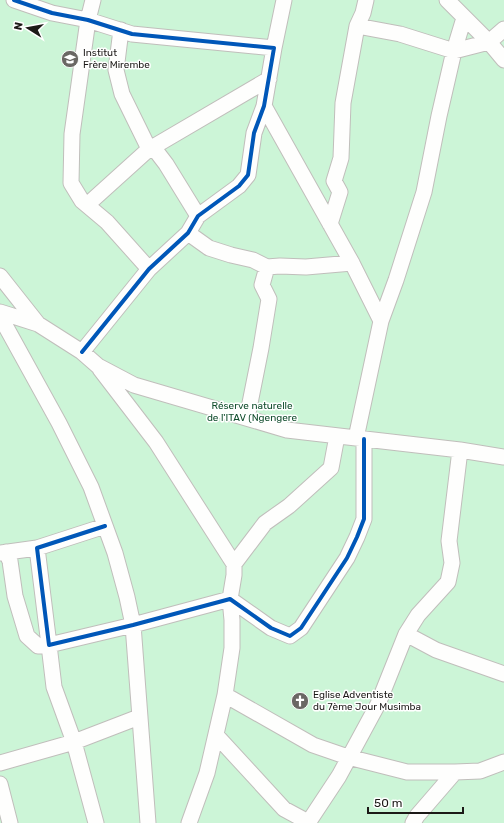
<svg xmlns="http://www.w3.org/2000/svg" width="504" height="823" font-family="Rubik,sans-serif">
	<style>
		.green { fill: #ccf5d7 }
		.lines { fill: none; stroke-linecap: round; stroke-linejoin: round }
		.minor-casing { stroke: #c0bebb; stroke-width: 17 }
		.minor { stroke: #fefefd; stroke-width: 15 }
		.cycleway-casing { stroke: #fff; stroke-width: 6 }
		.cycleway { stroke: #0057b8; stroke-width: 4 }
		.labels { text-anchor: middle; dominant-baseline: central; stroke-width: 3; stroke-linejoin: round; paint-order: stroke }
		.poi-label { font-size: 10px; fill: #1c1917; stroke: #fff; text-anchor: start }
		.park-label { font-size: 10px; fill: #104d2c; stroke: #fff }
	</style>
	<rect width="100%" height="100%" fill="#faf7f4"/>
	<!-- green -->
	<path class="green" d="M0,0H504V823H0Z"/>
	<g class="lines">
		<defs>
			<path id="minor" d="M14,0L52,13L88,20L132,34L274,48L264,106L254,133L248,175L239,186L198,216L188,233L149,269L82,352
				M93,0L88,20L72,134L71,183L82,201L107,222L149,269
				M447,0L489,42L504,60
				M357,26L400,34L454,51L489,42L504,29
				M121,30L116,70L122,94L149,149L153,147L166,164L198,216
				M274,48L284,0
				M264,106L352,263L381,321
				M153,147L269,79
				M87,205L149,149
				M330,224L340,192L334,181L341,158L343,103L357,26L363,13L366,0
				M188,233L209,248L231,255L253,260L267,267L280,266L306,267L352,263
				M0,276L38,324
				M0,312L38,324L82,352L98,366L134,385L287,430L460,450L504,457
				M0,316L59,423L91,487L115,553L127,597L133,625L148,823
				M100,369L156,442L234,564
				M247,418L261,348L269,299L262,285L267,267
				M356,438L381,321L396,280L424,192L439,116L454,51L464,18
				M105,526L37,548L49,645L133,625L230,599L271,628L290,636L301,628L347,558L357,537L364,519V439
				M6,552L10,561L15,596L27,636L38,646L49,645L54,687L74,742L139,717
				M0,553L37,548
				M406,634L436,650L504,674
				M225,695L313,745L348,757L407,772H455L480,771L504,762
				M216,735L284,809L310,823
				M0,763L74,742L96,823
				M0,784L10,823
				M189,823L207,773L225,695L232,648V620L230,599L234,575V564L265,523L289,506L331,468L337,436
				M308,823L339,776L378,704L406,634L418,615L448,582L452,563L449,541L460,450
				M413,823L417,816L455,772"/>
		</defs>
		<!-- minor casing -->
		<use href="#minor" class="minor-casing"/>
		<!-- minor -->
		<use href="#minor" class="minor"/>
		<defs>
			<path id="cycleway" d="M14,0L52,13L88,20L132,34L274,48L264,106L254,133L248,175L239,186L198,216L188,233L149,269L82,352
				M105,526L37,548L49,645L133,625L230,599L271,628L290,636L301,628L347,558L357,537L364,519V439"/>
		</defs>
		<!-- cycleway casing -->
		<use href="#cycleway" class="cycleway-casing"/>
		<!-- cycleway -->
		<use href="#cycleway" class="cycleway"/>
	</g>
	<!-- icons -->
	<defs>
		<symbol id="school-disc" viewBox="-11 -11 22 22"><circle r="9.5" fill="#6a6764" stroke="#fff"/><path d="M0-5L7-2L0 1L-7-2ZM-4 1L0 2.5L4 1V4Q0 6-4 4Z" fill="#fff"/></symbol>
		<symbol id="church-disc" viewBox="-11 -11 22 22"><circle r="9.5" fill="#6a6764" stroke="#fff"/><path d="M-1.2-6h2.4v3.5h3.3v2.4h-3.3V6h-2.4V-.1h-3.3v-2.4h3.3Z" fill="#fff"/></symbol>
	</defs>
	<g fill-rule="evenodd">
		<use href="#school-disc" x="60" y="49" width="20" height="20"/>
		<use href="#church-disc" x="290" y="691" width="20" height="20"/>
	</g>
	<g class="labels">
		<!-- poi labels -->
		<g class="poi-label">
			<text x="83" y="53">Institut<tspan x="83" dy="12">Frère Mirembe</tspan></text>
			<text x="313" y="695">Eglise Adventiste<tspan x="313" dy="12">du 7ème Jour Musimba</tspan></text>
		</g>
		<!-- park labels -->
		<g class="park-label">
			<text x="252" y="406">Réserve naturelle<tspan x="252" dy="12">de l'ITAV (Ngengere</tspan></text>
		</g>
	</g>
	<!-- north arrow -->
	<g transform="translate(28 28) rotate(281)" stroke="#ffffff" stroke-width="3" paint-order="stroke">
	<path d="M0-3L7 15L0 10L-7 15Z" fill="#1c1917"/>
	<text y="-6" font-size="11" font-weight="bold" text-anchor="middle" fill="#1c1917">N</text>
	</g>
	<!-- scale -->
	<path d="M368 807v6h95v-6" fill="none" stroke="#1c1917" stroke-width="2"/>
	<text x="374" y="807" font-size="12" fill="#1c1917" stroke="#ffffff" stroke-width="3" paint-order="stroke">50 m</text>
</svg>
